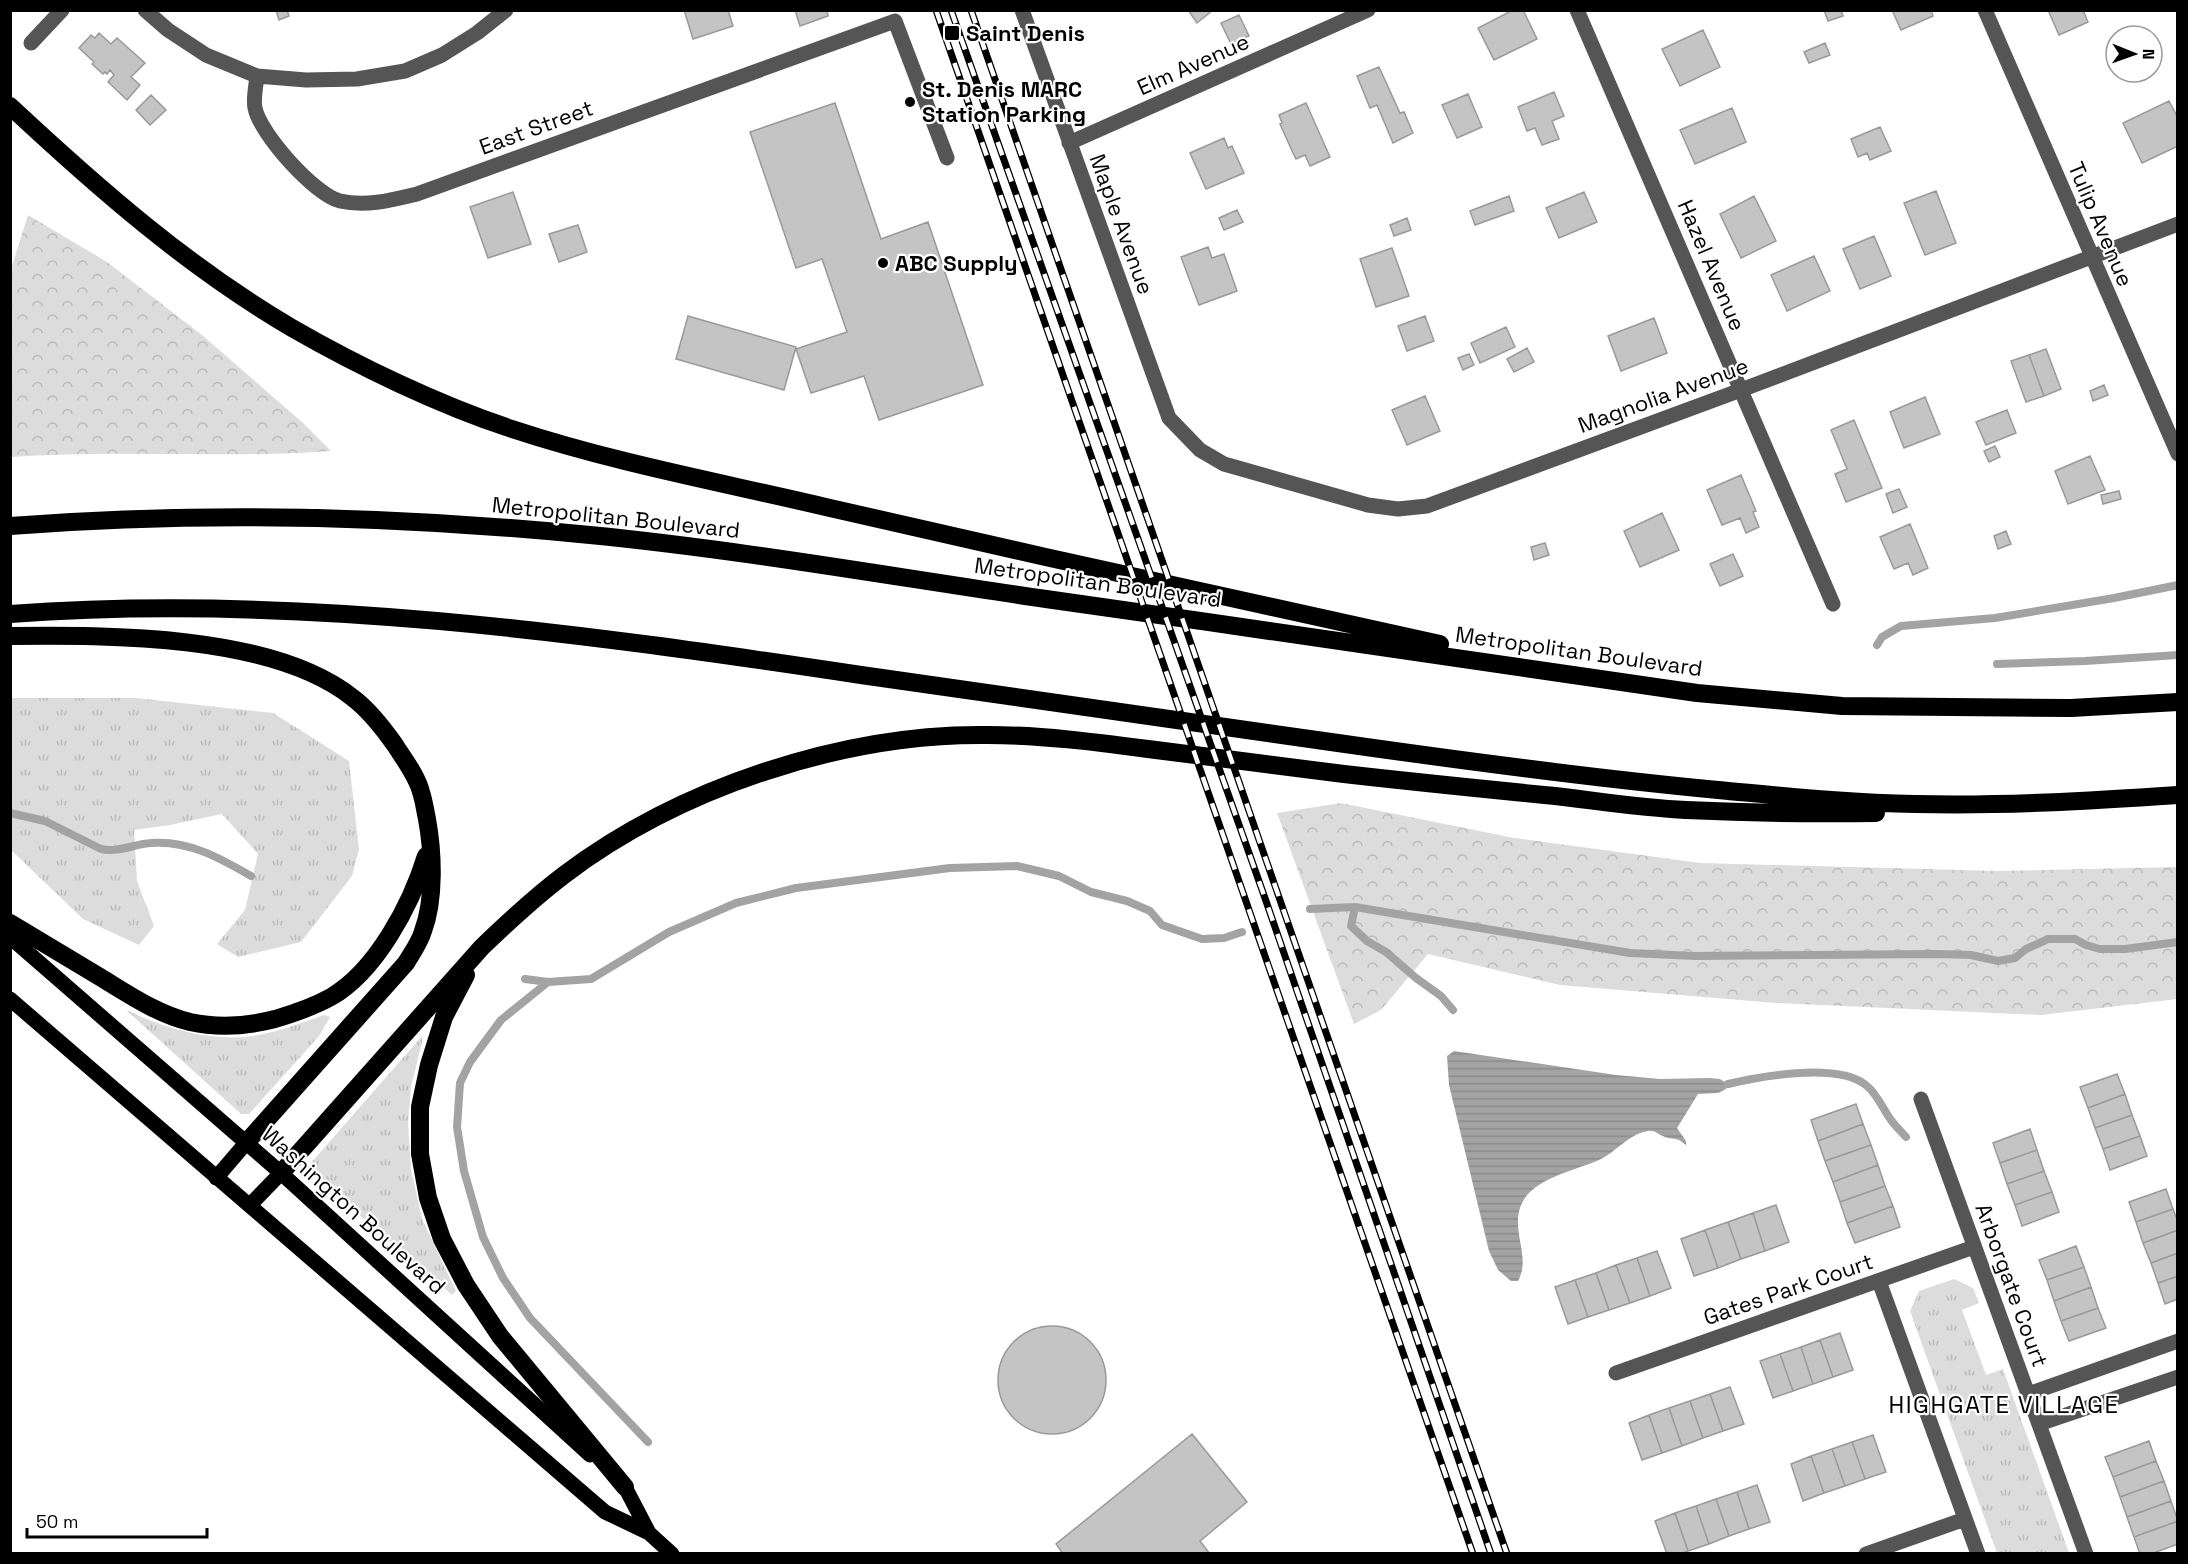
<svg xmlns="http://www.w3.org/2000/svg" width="2188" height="1564" font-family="'Space Grotesk',sans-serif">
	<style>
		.grass { fill: url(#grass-tufts) }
		.forest { fill: url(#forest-crowns) }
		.water { fill: url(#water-rules) }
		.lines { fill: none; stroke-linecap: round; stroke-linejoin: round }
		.stream { stroke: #a3a3a3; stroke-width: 8 }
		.building { fill: #c4c4c4; stroke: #999; stroke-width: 1.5 }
		.minor { stroke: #555; stroke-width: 15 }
		.major { stroke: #000; stroke-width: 15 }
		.highway { stroke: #000; stroke-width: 18 }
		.rail-casing { stroke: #000; stroke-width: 7 }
		.rail { stroke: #fff; stroke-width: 4.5; stroke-dasharray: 14; stroke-linecap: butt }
		.poi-dot { fill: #000; stroke: #fff; stroke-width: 2 }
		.labels { text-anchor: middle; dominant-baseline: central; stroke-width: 4.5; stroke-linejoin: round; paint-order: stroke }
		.poi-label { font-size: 22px; font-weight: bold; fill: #000; stroke: #fff; text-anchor: start }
		.street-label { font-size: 22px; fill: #000; stroke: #fff }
		.neighbourhood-label { font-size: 24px; letter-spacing: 1.5px; fill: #000; stroke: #fff }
	</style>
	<defs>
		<pattern id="grass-tufts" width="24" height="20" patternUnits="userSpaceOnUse" patternTransform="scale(1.5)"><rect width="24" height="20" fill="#dcdcdc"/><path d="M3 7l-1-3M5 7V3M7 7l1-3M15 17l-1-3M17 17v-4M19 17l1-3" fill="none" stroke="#bbb"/></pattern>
		<pattern id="forest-crowns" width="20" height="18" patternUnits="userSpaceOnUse" patternTransform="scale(1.5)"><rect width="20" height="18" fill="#dcdcdc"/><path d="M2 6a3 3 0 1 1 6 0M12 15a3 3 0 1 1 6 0" fill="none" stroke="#bbb"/></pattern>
		<pattern id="water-rules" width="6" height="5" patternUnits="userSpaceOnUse" patternTransform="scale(1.5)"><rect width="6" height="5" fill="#a3a3a3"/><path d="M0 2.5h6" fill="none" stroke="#8b8b8b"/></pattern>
	</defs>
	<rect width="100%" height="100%" fill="#fff"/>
	<!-- grass -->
	<path class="grass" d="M10,698H136L273,713L349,761L359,849L352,876L301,942L238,957L217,944L245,910L258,854L222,814L170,825L134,830L137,881L154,926L139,945L83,919L11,850Z
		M126,1010C162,1027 203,1040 243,1037C271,1035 298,1024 324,1015L330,1017L319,1036L249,1114H241Z
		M422,1036V1042L411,1087L408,1123L411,1169L422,1219L456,1291L452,1295L313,1175L309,1168L311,1163Z
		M1954,1279L1973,1288L1979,1303L1962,1310L1986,1375L2003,1369L2069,1553H1997L1910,1311L1919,1291Z"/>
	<!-- forest -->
	<path class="forest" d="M28,215L107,262L202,335L303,423L331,451C224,459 117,449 11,457V269Z
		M1341,803L1514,838L1700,863L1997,871L2177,867V999L2041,1015L1776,1003L1560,985L1428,954L1381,1010L1354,1024L1277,813Z"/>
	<!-- water -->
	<path class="water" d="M1454,1051L1616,1075L1660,1079L1709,1078L1720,1079L1728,1084L1726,1089L1718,1093L1698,1094L1677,1128L1686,1141V1145C1683,1143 1681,1141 1679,1140C1675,1138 1669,1139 1665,1137C1658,1135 1656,1130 1648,1131C1629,1134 1617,1151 1601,1159C1576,1171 1529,1178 1520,1208C1512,1233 1531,1258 1518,1281H1511L1498,1270L1489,1251L1449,1085L1447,1056Z"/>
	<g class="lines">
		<!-- stream -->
		<path class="stream" d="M1877,645L1882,637L1901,626L1995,618L2114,598L2178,585
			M1997,664L2085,661L2178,655
			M10,813L45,821L101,849C118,853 134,844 151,843C188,840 220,858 251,876
			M1355,907L1351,926L1367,941L1386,952L1416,978L1441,996L1453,1010
			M1310,909L1355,907L1630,953L1695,956L1937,954L1971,955L1998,961L2015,958L2026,949L2048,939H2075L2086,945L2100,949H2125L2178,942
			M525,979L548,982L591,979L669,932L736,903L796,888L950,868L1017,866L1059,876L1091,892L1127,901L1150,911L1162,925L1202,939L1224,938L1242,932
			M548,982L501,1020L470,1062L460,1083L457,1127L464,1171L483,1237L503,1278L530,1318L648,1442
			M1728,1084C1762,1076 1839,1062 1867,1086C1877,1094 1883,1109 1891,1120C1895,1126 1901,1131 1906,1137"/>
	</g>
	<!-- building -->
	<path class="building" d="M276,10H287L289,16L279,20Z
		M684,10H728L733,26L693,39Z
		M795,10H827L828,16L800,26Z
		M1188,10H1213L1197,23Z
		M1513,10H1523L1537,39L1494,60L1478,28Z
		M1824,10H1841L1843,16L1828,21Z
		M1892,10H1931L1933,16L1901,30Z
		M2048,10H2083L2088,22L2059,35Z
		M1239,15L1249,36L1231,44L1221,23Z
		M1703,30L1720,67L1680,86L1662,49Z
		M99,33L111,44L117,38L145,63L131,77L140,85L127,100L108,82L114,75L110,70L107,74L105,72L103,74L92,64L94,62L79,48L91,35L95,38Z
		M1825,43L1830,55L1809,63L1804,52Z
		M1379,67L1400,113L1404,112L1413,133L1393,143L1377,105L1370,108L1357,76Z
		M1554,92L1564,116L1552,121L1559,139L1542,145L1535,128L1527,131L1518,107Z
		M1468,94L1482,127L1457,138L1442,105Z
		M151,95L166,110L150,125L136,110Z
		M2169,101L2178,118V146L2142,163L2123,123Z
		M835,103L881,239L928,222L983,385L879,420L864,376L811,393L796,349L847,332L822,259L796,268L750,132Z
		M1306,103L1330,157L1310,166L1305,155L1296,159L1293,153L1280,124L1282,123L1279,115Z
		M1732,108L1746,142L1695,164L1680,130Z
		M1880,127L1891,151L1870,160L1867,153L1858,157L1851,139Z
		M1224,138L1228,148L1232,146L1244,173L1206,189L1190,153Z
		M1936,191L1956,243L1925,255L1904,203Z
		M513,192L531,244L488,258L470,207Z
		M1584,192L1597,222L1559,238L1546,208Z
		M1509,196L1514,211L1475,225L1470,211Z
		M1754,196L1776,241L1741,258L1720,214Z
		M1237,210L1243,222L1224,230L1219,218Z
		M1407,218L1411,230L1394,236L1390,225Z
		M578,225L587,252L559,262L549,234Z
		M1874,236L1891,276L1860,289L1843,249Z
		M1208,247L1212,258L1224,254L1237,291L1199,305L1181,257Z
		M1392,248L1409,296L1376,307L1360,259Z
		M1814,256L1830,291L1787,311L1771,275Z
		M688,316L796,347L784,390L676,359Z
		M1425,316L1434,341L1407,351L1398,326Z
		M1654,318L1667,353L1621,371L1608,336Z
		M1506,327L1515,347L1480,363L1471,343Z
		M1527,348L1534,362L1514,372L1507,359Z
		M2046,349L2061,389L2044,396L2029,355Z
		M1469,354L1474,365L1463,370L1458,358Z
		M2029,355L2044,396L2026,402L2011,361Z
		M2104,385L2108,395L2093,401L2090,391Z
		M1425,396L1440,431L1407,445L1392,410Z
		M1925,397L1940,434L1904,448L1890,412Z
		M2007,410L2016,433L1986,445L1976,422Z
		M1854,420L1882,488L1846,502L1835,474L1847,469L1831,430Z
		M1995,446L2000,457L1989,462L1984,451Z
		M2090,456L2105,490L2068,504L2055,471Z
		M1741,475L1756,511L1753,512L1759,527L1746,533L1740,518L1722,525L1707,490Z
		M1899,489L1907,507L1893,513L1886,494Z
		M2119,491L2121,499L2103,504L2101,495Z
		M1662,513L1679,550L1640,567L1624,531Z
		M1910,524L1928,568L1913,575L1908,563L1894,569L1880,537Z
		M2006,531L2011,544L1998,549L1994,536Z
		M1545,543L1549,555L1534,560L1531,547Z
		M1733,554L1743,576L1720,586L1710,564Z
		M2117,1074L2125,1094L2088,1108L2080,1087Z
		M2125,1094L2132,1115L2095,1128L2088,1108Z
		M1856,1104L1863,1124L1818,1141L1811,1120Z
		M2132,1115L2140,1136L2103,1149L2095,1128Z
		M1863,1124L1871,1145L1825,1161L1818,1141Z
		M2030,1129L2037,1150L2000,1163L1993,1143Z
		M2140,1136L2147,1156L2110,1170L2103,1149Z
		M1871,1145L1878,1165L1833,1182L1825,1161Z
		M2037,1150L2044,1171L2007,1184L2000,1163Z
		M1878,1165L1885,1186L1840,1202L1833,1182Z
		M2044,1171L2052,1192L2015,1205L2007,1184Z
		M1885,1186L1893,1206L1847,1223L1840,1202Z
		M2166,1189L2173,1209L2136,1222L2129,1202Z
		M2052,1192L2059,1212L2022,1226L2015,1205Z
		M1776,1205L1789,1242L1765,1251L1753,1213Z
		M1893,1206L1900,1227L1855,1243L1847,1223Z
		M2173,1209L2178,1222V1230L2143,1243L2136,1222Z
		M1753,1213L1765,1251L1741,1259L1728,1222Z
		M1728,1222L1741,1259L1718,1268L1705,1230Z
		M1705,1230L1718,1268L1694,1276L1681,1239Z
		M2178,1230V1253L2151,1263L2143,1243Z
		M2076,1246L2084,1267L2047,1280L2039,1260Z
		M1657,1251L1671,1288L1650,1296L1637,1258Z
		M2178,1253V1276L2158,1283L2151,1263Z
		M1637,1258L1650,1296L1630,1303L1616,1265Z
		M1616,1265L1630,1303L1609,1310L1596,1273Z
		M2084,1267L2091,1287L2054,1301L2047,1280Z
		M1596,1273L1609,1310L1588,1317L1575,1280Z
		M2178,1276V1299L2165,1304L2158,1283Z
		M1575,1280L1588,1317L1568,1324L1555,1287Z
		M2091,1287L2098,1308L2061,1321L2054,1301Z
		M2098,1308L2106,1328L2069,1341L2061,1321Z
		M998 1380a54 54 0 1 1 108 0a54 54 0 1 1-108 0Z
		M1840,1333L1853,1370L1833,1377L1820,1340Z
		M1820,1340L1833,1377L1813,1384L1801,1347Z
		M1801,1347L1813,1384L1793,1391L1780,1354Z
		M1780,1354L1793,1391L1773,1398L1760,1361Z
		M1730,1387L1744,1424L1723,1431L1710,1394Z
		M1710,1394L1723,1431L1703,1438L1690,1401Z
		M1690,1401L1703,1438L1682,1446L1669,1408Z
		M1669,1408L1682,1446L1662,1453L1649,1415Z
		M1649,1415L1662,1453L1642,1460L1629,1423Z
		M1192,1434L1247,1502L1200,1541L1210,1554H1063L1056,1544Z
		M1873,1435L1886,1472L1865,1479L1852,1442Z
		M2149,1441L2156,1461L2113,1477L2105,1457Z
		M1852,1442L1865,1479L1845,1486L1832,1449Z
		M1832,1449L1845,1486L1824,1493L1811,1456Z
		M1811,1456L1824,1493L1803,1501L1791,1464Z
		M2156,1461L2164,1481L2120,1497L2113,1477Z
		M2164,1481L2171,1501L2127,1517L2120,1497Z
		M1757,1485L1770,1522L1749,1529L1737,1492Z
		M1737,1492L1749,1529L1729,1536L1716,1499Z
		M1716,1499L1729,1536L1709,1544L1696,1506Z
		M2171,1501L2178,1521L2134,1537L2127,1517Z
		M1696,1506L1709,1544L1688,1551L1675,1513Z
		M1675,1513L1688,1551L1680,1554H1667L1655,1521Z
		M2178,1521V1544L2151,1554H2140L2134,1537Z"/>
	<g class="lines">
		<!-- minor -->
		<path class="minor" d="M145,10L168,30L206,55L257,76L306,80L357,79L405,71L442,55L477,33L506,10
			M1022,10L1169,418L1200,450L1224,464L1368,505L1398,509L1427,506L1741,390L2178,224
			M1577,10L1833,604
			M1985,10L2178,454
			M31,43L62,10
			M257,76C256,86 253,99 255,108C260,134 315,195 340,201C366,207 392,200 417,194L895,21L947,158
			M1069,143L1368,10
			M1921,1099L2086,1554
			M1879,1281L1978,1554
			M1616,1373L1974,1247
			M2028,1394L2178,1341
			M2039,1424L2178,1377
			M1866,1554L1965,1519"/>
		<!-- major -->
		<path class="major" d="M10,937L281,1173L590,1455
			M10,999L605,1512L649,1533L672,1554
			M216,1178L246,1143
			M250,1205L281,1173
			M617,1479L625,1487L649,1533"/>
		<!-- highway -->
		<path class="highway" d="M10,106C98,188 188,267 292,328C358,366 439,405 512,429C615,463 724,483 830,508C1033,555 1236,599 1440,644
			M10,526C203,511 398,516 590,535C743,550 894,577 1046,599C1263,630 1480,660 1697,693L1842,706L2071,708L2178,702
			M10,614C295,593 580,633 861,675C1020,699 1179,721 1338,743C1464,761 1591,778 1718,790C1784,796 1849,803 1915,804C2003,806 2090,801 2178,795
			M10,636C109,635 273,634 353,698C369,710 383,728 395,745C404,759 417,776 421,792C424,801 425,810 427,819C433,852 435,899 423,931C420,942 412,953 406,963L246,1143
			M10,923C40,941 70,959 100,977C128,994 157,1014 190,1022C218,1028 248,1026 275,1019C295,1013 313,1007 331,997C376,971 411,905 426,856
			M466,975L444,1017L429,1065L420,1107V1154L428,1198L442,1239L466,1285L500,1336L625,1487
			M281,1173L482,947C508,922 535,897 564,875C679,788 843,733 988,735C1041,735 1095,742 1148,749C1213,757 1278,766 1344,774C1414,782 1484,789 1555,796C1598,801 1642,808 1686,810C1749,813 1812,814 1876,813"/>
		<defs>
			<path id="rail" d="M936,10L1473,1554
				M951,10L1266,901L1491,1554
				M971,10L1507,1554"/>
		</defs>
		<!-- rail casing -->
		<use href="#rail" class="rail-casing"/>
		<!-- rail -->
		<use href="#rail" class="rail"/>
	</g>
	<!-- markers -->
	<g class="poi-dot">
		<rect x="944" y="25" width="16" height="16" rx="3"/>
		<circle cx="910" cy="102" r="6"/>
		<circle cx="883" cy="263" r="6"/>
	</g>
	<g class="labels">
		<!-- poi labels -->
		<g class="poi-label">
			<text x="966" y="33">Saint Denis</text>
			<text x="922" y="89">St. Denis MARC<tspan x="922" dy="25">Station Parking</tspan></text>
			<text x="895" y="263">ABC Supply</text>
		</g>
		<!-- street labels -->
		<g class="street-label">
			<text transform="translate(1193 64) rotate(-24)">Elm Avenue</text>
			<text transform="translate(536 127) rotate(-20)">East Street</text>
			<text transform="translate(1122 224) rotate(70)">Maple Avenue</text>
			<text transform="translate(2101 224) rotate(67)">Tulip Avenue</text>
			<text transform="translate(1712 265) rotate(67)">Hazel Avenue</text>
			<text transform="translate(1663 395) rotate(-20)">Magnolia Avenue</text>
			<text transform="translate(616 517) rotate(6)">Metropolitan Boulevard</text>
			<text transform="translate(1098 582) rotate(8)">Metropolitan Boulevard</text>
			<text transform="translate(1579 651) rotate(8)">Metropolitan Boulevard</text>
			<text transform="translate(354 1210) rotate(42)">Washington Boulevard</text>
			<text transform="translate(2012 1285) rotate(70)">Arborgate Court</text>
			<text transform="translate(1788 1289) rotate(-19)">Gates Park Court</text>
		</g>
		<!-- neighbourhood labels -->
		<g class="neighbourhood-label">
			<text x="2004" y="1404">HIGHGATE VILLAGE</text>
		</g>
	</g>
	<!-- border -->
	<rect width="2188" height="1564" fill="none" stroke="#000000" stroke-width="24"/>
	<!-- north arrow -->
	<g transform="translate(2134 54) rotate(91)"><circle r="28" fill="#ffffff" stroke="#999999" stroke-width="1.5"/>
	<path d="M0-4.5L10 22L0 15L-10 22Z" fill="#000000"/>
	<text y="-9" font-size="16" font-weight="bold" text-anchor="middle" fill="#000000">N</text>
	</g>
	<!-- scale -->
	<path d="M27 1528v9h180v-9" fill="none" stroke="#000000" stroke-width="3"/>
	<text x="36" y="1528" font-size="18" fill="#000000" stroke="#ffffff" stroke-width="4.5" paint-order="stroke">50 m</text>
</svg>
